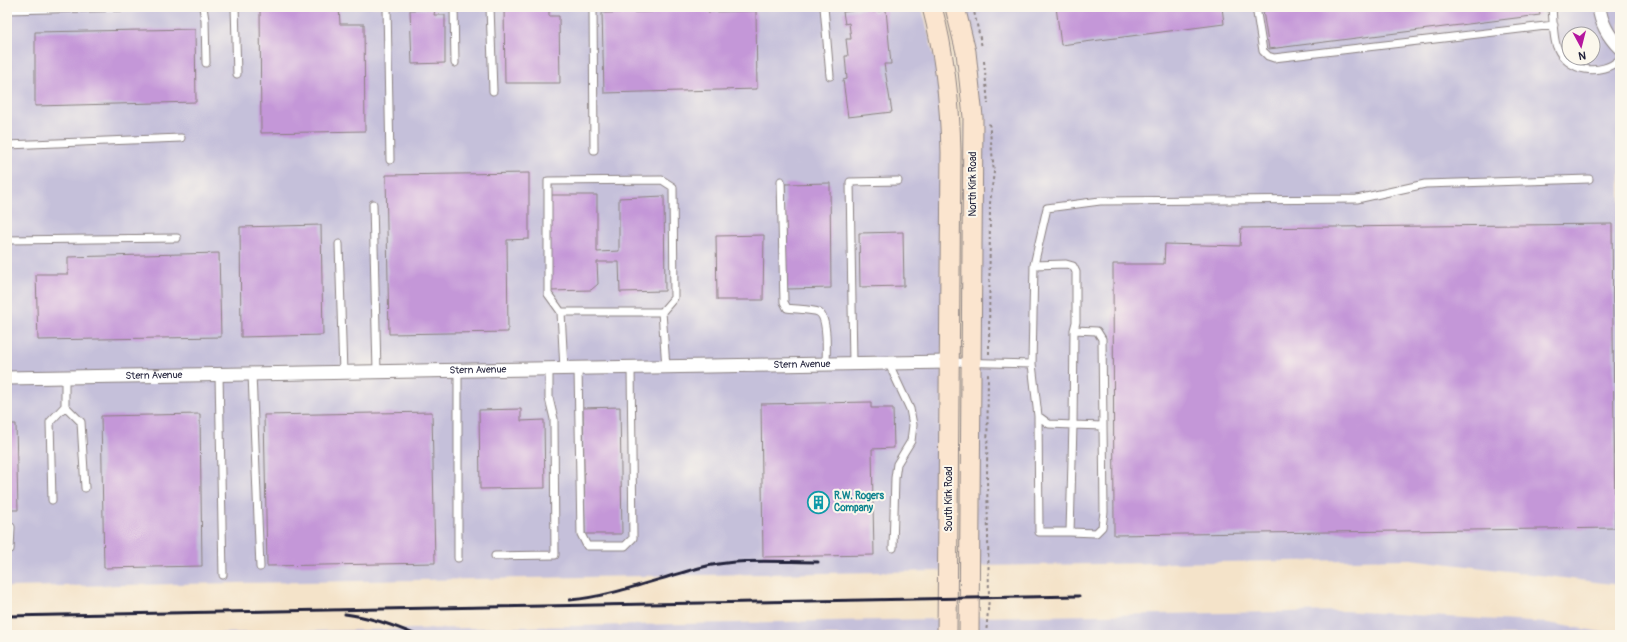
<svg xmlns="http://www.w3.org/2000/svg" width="1627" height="642" font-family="Pangolin,sans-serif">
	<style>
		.industrial { fill: #c5c0da; fill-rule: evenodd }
		.building { fill: #c497d8 }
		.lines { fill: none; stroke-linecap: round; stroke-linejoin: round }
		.service-casing { stroke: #8b8282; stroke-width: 9 }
		.minor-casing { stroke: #8b8282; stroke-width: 15 }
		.secondary-casing { stroke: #8b8282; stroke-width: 21 }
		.path { stroke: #8b8282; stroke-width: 2; stroke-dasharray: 3 3; stroke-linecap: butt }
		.service { stroke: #fff; stroke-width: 7 }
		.minor { stroke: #fff; stroke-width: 13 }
		.secondary { stroke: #fbe5cf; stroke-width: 19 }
		.rail { stroke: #22223b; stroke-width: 3 }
		.labels { text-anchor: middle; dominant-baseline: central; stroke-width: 4; stroke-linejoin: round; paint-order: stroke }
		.street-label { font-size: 10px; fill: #22223b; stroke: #fbf7ec }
		.culture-label { font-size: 10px; font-weight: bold; fill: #0d838f; stroke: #fbf7ec; text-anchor: start }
	</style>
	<rect width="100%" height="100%" fill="#fbf7ec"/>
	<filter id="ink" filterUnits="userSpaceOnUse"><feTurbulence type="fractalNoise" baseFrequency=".025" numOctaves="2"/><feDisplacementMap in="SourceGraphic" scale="8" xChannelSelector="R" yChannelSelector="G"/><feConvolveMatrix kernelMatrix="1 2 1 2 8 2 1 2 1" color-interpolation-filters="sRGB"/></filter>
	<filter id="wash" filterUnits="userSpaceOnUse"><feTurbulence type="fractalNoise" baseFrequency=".012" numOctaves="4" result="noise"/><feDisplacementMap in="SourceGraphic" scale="16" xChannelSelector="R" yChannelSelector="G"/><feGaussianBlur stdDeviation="0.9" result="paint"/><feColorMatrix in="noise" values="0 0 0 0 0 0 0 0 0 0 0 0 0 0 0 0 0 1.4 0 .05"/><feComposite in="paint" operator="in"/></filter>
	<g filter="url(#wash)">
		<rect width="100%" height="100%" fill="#f4e3c9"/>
		<!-- industrial -->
		<path class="industrial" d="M7,7H922L940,81L944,151L941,571L7,587Z
			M962,7H1620V585L1411,559L977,566ZM1569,34H1593V58H1569Z
			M1345,611L1548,623L1620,635H978V617Z
			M939,619V635H106Z"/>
		<g id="blocks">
			<!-- building -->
			<path class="building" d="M260,7H339L340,24H364L365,131L261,133Z
				M504,7H549V16H559L560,83H505Z
				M652,7H708V12L756,11L757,89L604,93L602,13L652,12Z
				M1056,7H1222L1224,24L1061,45Z
				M1294,7H1539L1540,15L1269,49L1263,11Z
				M873,8V12L886,10L891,64H884L892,112L848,117L843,80L847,79L845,56H848L846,39H851L849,23L845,24L843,12Z
				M435,9L434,15H445V63L412,64L410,10Z
				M195,29L196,102L35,106V32Z
				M529,173V239L507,240L508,332L389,334L386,175Z
				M830,183L831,288L787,289L785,184Z
				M549,195H597V252L619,251V198L664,196L665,291L620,292L619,262H597L598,284L591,290L550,291Z
				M1612,224L1615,528L1114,535L1113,264H1164L1165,244L1240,246L1241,228Z
				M321,225L323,335L241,337L240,227Z
				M903,232L904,286L860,287L859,233Z
				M764,235L763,300H717L716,236Z
				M219,253L221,337L38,340L36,274H68V257Z
				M871,402V408H893L894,448L872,449L874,555L763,557L761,404Z
				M620,407L622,534H585L583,408Z
				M521,409V421L544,420L545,488L480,489L479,410Z
				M432,412L435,563L267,566L264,415Z
				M200,414L202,566L104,568L101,416Z
				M7,424H16L18,510H7Z"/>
		</g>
	</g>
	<g filter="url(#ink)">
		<use href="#blocks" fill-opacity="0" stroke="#8b8282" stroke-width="1"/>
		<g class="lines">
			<defs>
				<path id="service" d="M203,7L205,20L206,63
					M235,7L237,74
					M387,7L390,160
					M454,7L455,63
					M490,7L493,91
					M593,7L594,150
					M612,7V8
					M824,7L830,76
					M1256,7L1263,51L1268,56L1274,58L1554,25
					M1552,7C1553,17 1553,39 1557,47C1567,72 1601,77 1620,59
					M7,10L128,7
					M7,145L181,138
					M781,181L784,302L787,308C793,309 814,310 818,312C829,317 826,354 826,365
					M373,204L377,372
					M7,240L177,238
					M339,244L343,373
					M561,312L548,294V181L662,180L673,187L674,298L662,312
					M1074,330L1073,425L1103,426
					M950,362L1032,364L1034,265L1047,208L1100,201L1357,199L1425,184L1589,179
					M853,364L850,182L898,181
					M889,364L910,409L913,425L911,441L897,464L895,478L893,548
					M1032,364L1038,416L1049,424L1073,425L1070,532L1096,533L1102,527L1104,512L1102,339L1097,331L1074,330L1076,322V272L1073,266L1066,264L1034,265
					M564,369L561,312H662L666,367
					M578,369L581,534L587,546H625L633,538L631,368
					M458,371V558
					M252,374L260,567
					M219,375L223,575
					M65,406L81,422L85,488
					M1038,416L1039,532H1070
					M52,500L50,422L65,406V377
					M7,527H11L10,549H7
					M495,556L555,555L554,419L549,398V369"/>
				<g id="minor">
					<path d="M1599,7C1601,24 1608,36 1620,48"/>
					<path id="s1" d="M7,378L949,362"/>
				</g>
				<path id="secondary" d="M932,7C945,55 950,103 951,152L947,635
					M955,7L966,52L973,117L969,635"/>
			</defs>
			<!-- service casing -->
			<use href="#service" class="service-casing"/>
			<!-- minor casing -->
			<use href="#minor" class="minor-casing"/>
			<!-- secondary casing -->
			<use href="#secondary" class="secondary-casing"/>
			<!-- path -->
			<path class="path" d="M973,7L982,47
				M984,61L988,104
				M989,354L990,203L994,172L989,121
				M986,635L989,598L987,477L988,372"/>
			<!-- service -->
			<use href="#service" class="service"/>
			<!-- minor -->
			<use href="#minor" class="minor"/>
			<!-- secondary -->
			<use href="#secondary" class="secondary"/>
			<!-- rail -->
			<path class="rail" d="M570,600C614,596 656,579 699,568C737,558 779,562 818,562
				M345,614C370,617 393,625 416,635
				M7,616L1079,596"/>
		</g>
	</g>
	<!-- icons -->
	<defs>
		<symbol id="building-ring" viewBox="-11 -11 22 22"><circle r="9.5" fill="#fbf7ec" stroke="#0f9aa8" stroke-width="1.5"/><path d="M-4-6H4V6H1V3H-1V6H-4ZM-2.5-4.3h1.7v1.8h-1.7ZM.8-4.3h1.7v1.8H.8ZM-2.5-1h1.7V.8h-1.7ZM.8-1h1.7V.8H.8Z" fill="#0f9aa8"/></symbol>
	</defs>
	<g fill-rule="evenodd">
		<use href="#building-ring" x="806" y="490" width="25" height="25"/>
	</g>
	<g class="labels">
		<!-- street labels -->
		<g class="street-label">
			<text transform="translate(973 184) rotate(-90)">North Kirk Road</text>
			<text stroke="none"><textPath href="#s1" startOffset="795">Stern Avenue</textPath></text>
			<text stroke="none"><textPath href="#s1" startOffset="471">Stern Avenue</textPath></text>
			<text stroke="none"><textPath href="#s1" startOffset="147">Stern Avenue</textPath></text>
			<text transform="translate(949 499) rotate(-90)">South Kirk Road</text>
		</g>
		<!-- culture labels -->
		<g class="culture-label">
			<text x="834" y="496">R.W. Rogers<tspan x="834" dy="12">Company</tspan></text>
		</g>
	</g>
	<!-- margin -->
	<rect width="1627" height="642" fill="none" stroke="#fbf7ec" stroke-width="24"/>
	<!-- north arrow -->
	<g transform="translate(1581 46) rotate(173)"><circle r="19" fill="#fbf7ec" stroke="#a4a2a5"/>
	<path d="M0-3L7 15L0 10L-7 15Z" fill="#b5179e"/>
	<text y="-6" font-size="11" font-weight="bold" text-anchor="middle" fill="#22223b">N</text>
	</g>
</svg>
